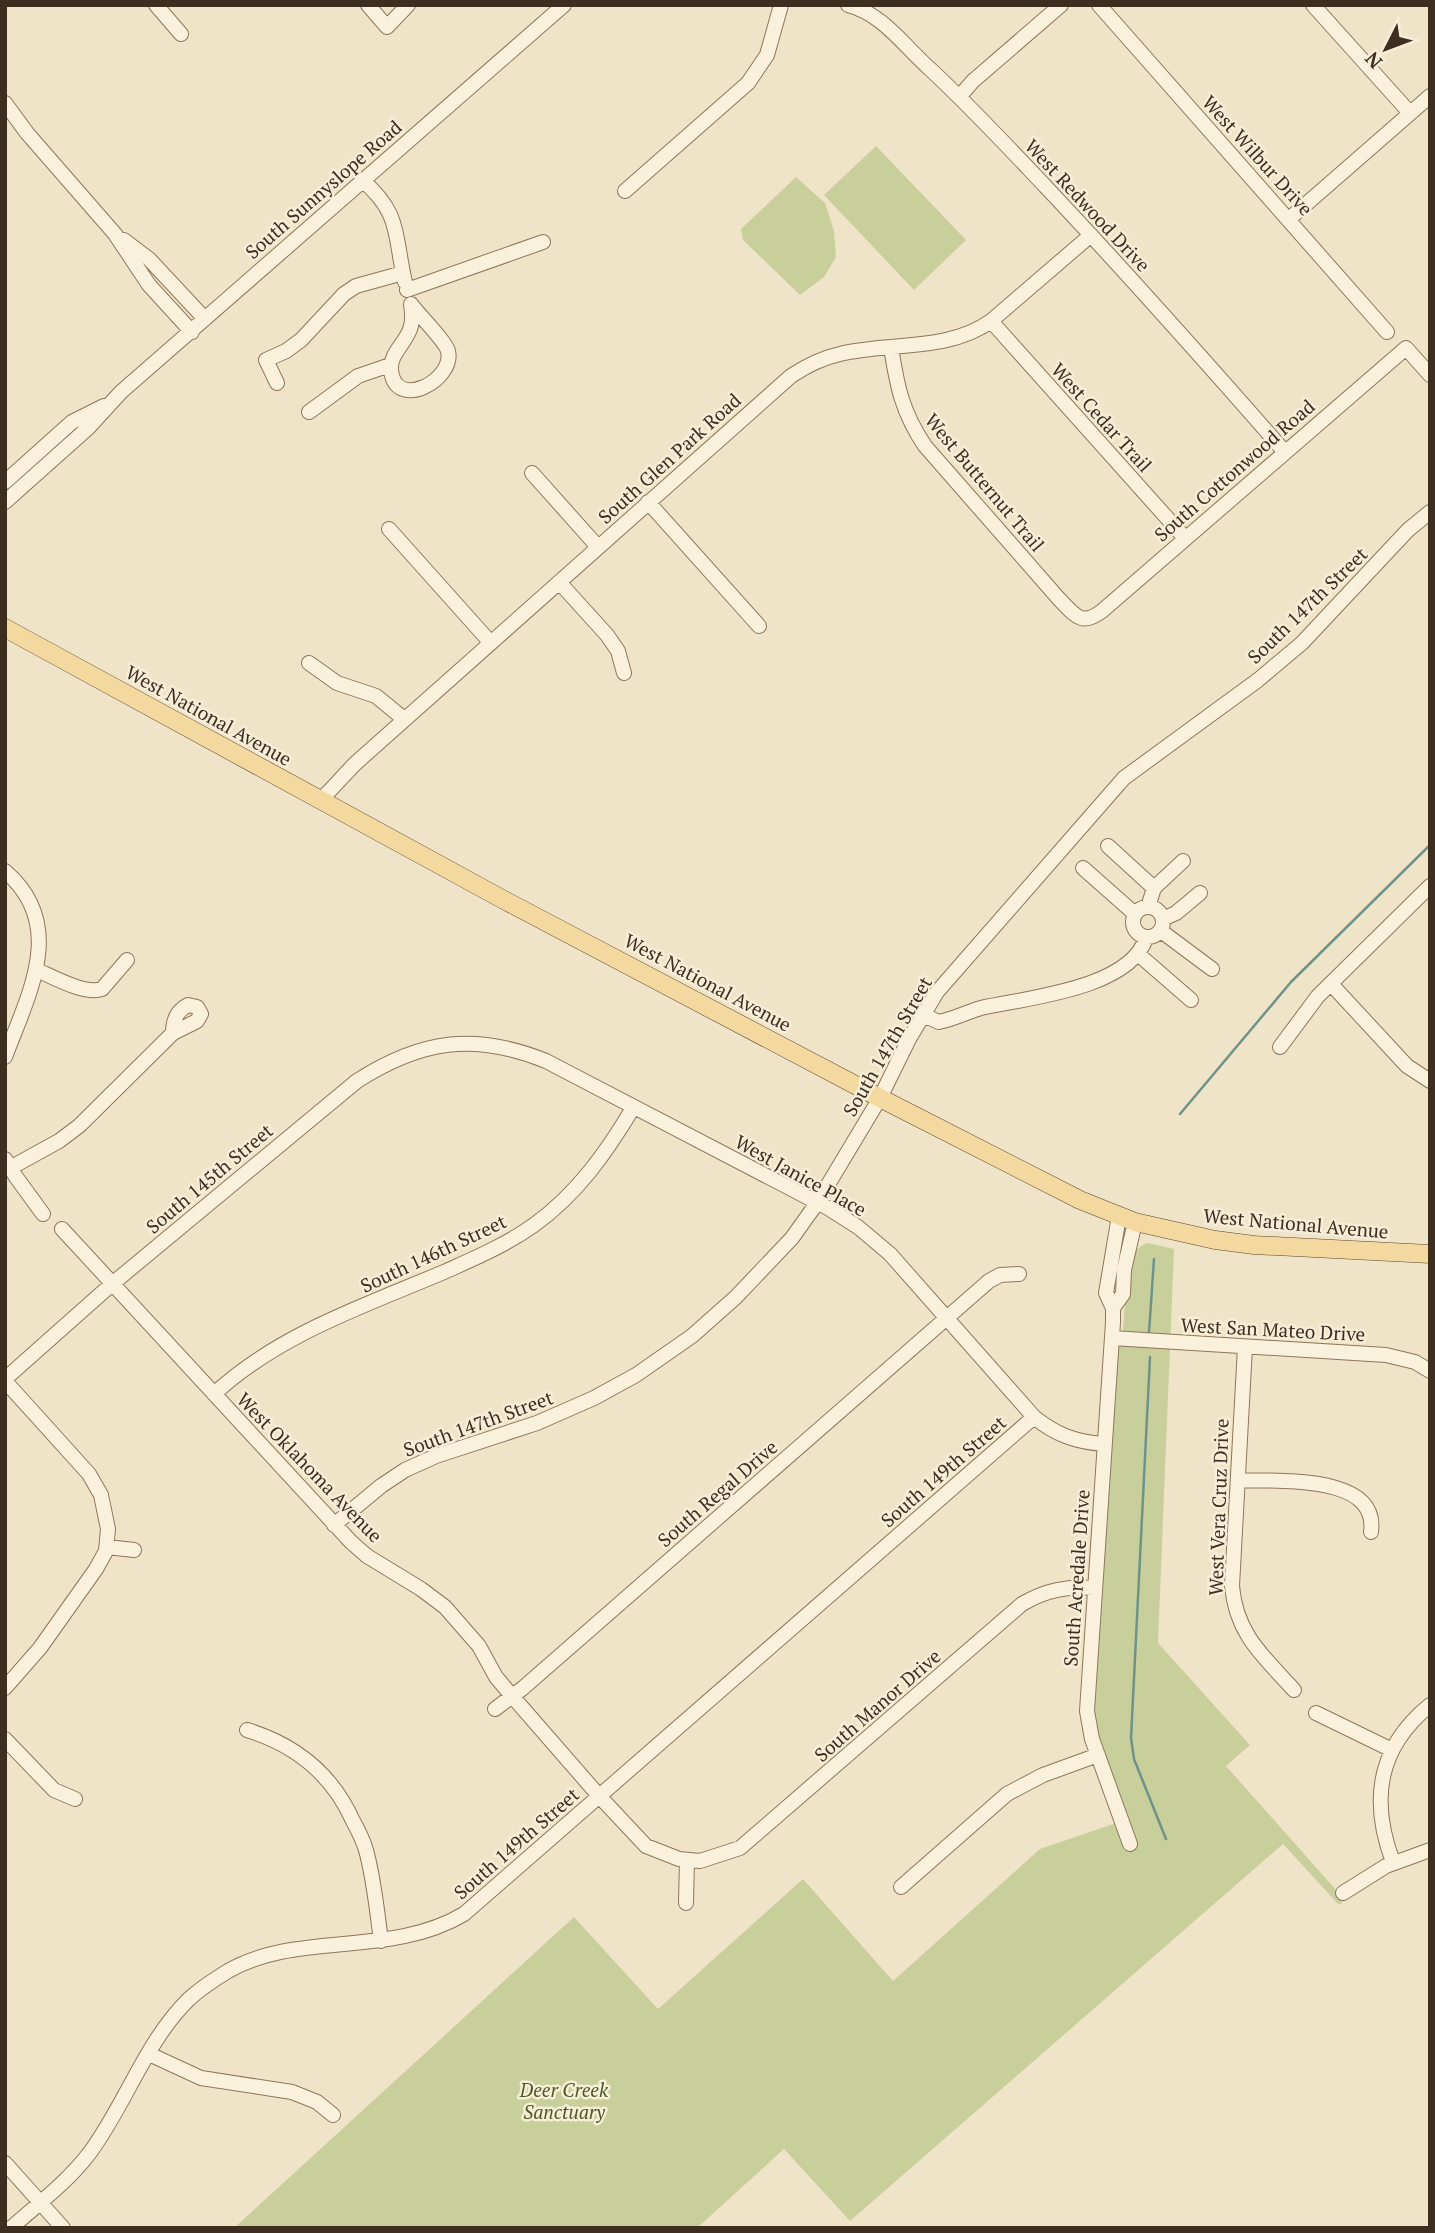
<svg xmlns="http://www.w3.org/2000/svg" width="1435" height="2233" font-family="'PT Serif',serif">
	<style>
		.green { fill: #c9cf9b }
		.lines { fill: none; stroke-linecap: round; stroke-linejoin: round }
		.stream { stroke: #6f938a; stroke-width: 2.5 }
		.minor-casing { stroke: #8d765c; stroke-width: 16 }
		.major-casing { stroke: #5b4430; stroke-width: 19 }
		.minor { stroke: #faf1dc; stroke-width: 14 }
		.major { stroke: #f3d9a0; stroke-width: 18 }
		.labels { text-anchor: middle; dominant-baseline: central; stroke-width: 5; stroke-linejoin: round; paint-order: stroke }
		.street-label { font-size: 19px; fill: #3d2e20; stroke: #f7eed8 }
		.park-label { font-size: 19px; font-style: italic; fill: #4d5a26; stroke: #f7eed8 }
	</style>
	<rect width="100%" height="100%" fill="#f0e4c8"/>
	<!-- green -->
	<path class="green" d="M876,146L966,240L914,290L824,195Z
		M796,177L825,203L834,231L836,257L824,277L800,295L743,240L741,229Z
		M1148,1243L1174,1249L1158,1643L1250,1745L1226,1766L1345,1900L1339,1905L1283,1844L850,2221L784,2149L697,2228H234L574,1917L658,2009L803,1879L893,1981L1040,1849L1125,1820L1091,1721L1115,1352C1134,1330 1113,1251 1148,1243Z"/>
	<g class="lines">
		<!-- stream -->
		<path class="stream" d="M1180,1114L1291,982L1430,845
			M1149,1332L1154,1259
			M1150,1357L1131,1738L1134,1759L1166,1839"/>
		<defs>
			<path id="minor" d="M156,5L181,34
				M368,5L387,27L408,5
				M848,5C883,14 904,46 930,69C971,107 1008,147 1046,187C1127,273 1206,362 1284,451
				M1099,5L1387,332
				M1313,5L1410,113
				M960,96L973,81L1061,5
				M5,103L27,133L115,234L149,285L192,332
				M362,180C402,214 394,236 405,282
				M625,191L748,83L767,55L781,5
				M1289,219L1430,96
				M124,240L149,259L205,319
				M407,290L543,242
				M411,304C419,315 446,342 448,351C455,380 395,412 391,370C389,354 408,341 411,326C413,319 412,311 411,304Z
				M991,321L1185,538
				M891,347C897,386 902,412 925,446L1059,599C1075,615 1081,627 1102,611L1406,348L1430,375
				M277,383L266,360L286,351L301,340L344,294L356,286L403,273
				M309,412L358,376L390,365
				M532,473L598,547
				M5,482L72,422L104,406
				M5,502L88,428L121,392L564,5
				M648,502L759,626
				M389,529L490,642
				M559,582L607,635L618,651L624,673
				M309,663L337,683L376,696L404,719
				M320,800C334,788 344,774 357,762L791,376C806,366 822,358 840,354C888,342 948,352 991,321L1091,235
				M1108,846L1154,888L1148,907
				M1083,868L1135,914
				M5,871C68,925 28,995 5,1057
				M1154,888L1183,861
				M1133 922a15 15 0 1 1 30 0a15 15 0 1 1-30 0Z
				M1163,919L1176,913L1200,893
				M1161,931L1212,969
				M1138,954L1191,1000
				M37,970C53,977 85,995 102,989L127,960
				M1331,984L1407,1066L1430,1081
				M923,1015L939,1022C954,1019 967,1012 981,1008C1025,998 1130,989 1146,938
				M1280,1047L1318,996L1430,886
				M5,1159L16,1177L43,1214
				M10,1168L59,1141L79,1126L173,1033L197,1021L201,1014L197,1007L188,1005C176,1011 173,1021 173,1033
				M1119,1216L1106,1293L1113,1308V1322L1087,1711L1092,1739L1130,1844
				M62,1229L351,1542L367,1556L421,1589L445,1607L479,1646L496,1677L512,1696L600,1797L646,1846L679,1859L700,1861L740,1848L1022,1604C1046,1590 1067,1586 1094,1588
				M1113,1308L1123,1294L1124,1270L1135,1222
				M1112,1338L1386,1355L1415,1362L1430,1371
				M1245,1347L1232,1586C1236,1634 1263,1656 1294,1690
				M5,1379L112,1284L357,1081C421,1040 474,1032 546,1061L828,1208L858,1227L890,1254L1034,1417C1056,1435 1076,1442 1104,1444
				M5,1381L89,1474L101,1495L108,1529L106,1551L96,1569L40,1648L5,1688
				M214,1394C279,1334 364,1306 444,1272C475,1258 506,1245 534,1225C577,1194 606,1153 633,1108
				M1238,1480C1276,1482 1379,1473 1371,1532
				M334,1525L381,1486L405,1470L436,1456L537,1423L594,1398L636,1375L692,1336L736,1297L792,1238L817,1203L880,1098L909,1039L937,992L1124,778L1258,680L1302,643L1408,530L1430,512
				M107,1547L134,1550
				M495,1709L523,1688L989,1281L1000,1275L1019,1274
				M1316,1713L1392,1750
				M247,1730C296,1745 332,1774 353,1821C358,1830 363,1840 366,1850C374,1879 377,1911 381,1941
				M5,1739L54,1790L75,1799
				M1393,1862C1370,1801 1377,1748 1430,1705
				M901,1887L1007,1794L1043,1775L1098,1755
				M1343,1893L1386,1866L1430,1850
				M686,1903L687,1860
				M149,2054L201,2078L292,2092L317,2102L333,2115
				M5,2163L63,2228
				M11,2228C39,2203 69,2181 91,2151C126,2103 146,2041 189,1999C201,1988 215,1979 228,1971C297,1931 390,1958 464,1914L1034,1417"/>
			<path id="major" d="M5,628L504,900L880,1098L1080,1200L1135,1222L1215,1240L1254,1245L1430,1254"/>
		</defs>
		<!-- minor casing -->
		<use href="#minor" class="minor-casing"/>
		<!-- major casing -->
		<use href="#major" class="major-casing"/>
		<!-- minor -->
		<use href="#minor" class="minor"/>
		<!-- major -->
		<use href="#major" class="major"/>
	</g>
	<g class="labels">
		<!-- street labels -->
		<g class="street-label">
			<text transform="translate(1258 155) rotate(48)">West Wilbur Drive</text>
			<text transform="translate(323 189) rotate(-41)">South Sunnyslope Road</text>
			<text transform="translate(1088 205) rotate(47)">West Redwood Drive</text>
			<text transform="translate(1102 417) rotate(48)">West Cedar Trail</text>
			<text transform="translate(669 458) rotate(-42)">South Glen Park Road</text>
			<text transform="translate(1234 470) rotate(-41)">South Cottonwood Road</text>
			<text transform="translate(985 482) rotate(50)">West Butternut Trail</text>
			<text transform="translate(1307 605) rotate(-44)">South 147th Street</text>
			<text transform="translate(209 715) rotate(29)">West National Avenue</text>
			<text transform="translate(708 982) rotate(28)">West National Avenue</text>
			<text transform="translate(887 1046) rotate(-60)">South 147th Street</text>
			<text transform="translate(801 1175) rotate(29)">West Janice Place</text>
			<text transform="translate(209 1178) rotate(-40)">South 145th Street</text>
			<text transform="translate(1296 1223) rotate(5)">West National Avenue</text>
			<text transform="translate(433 1253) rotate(-25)">South 146th Street</text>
			<text transform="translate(1273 1329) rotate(3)">West San Mateo Drive</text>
			<text transform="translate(478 1423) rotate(-20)">South 147th Street</text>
			<text transform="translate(310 1467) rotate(46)">West Oklahoma Avenue</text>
			<text transform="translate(943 1471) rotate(-41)">South 149th Street</text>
			<text transform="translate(717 1493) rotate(-41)">South Regal Drive</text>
			<text transform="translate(1218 1507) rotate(-88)">West Vera Cruz Drive</text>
			<text transform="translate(1076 1578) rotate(-86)">South Acredale Drive</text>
			<text transform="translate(877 1705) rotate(-41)">South Manor Drive</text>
			<text transform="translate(516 1843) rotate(-41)">South 149th Street</text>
		</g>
		<!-- park labels -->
		<g class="park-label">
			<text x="564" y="2089">Deer Creek<tspan x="564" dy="22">Sanctuary</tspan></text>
		</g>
	</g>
	<!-- border -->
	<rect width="1435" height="2233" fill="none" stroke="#3d2e20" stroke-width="14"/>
	<!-- north arrow -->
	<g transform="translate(1386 49) rotate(228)" stroke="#f7eed8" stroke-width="5" paint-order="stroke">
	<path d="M0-5L12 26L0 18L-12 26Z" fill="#3d2e20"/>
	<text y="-10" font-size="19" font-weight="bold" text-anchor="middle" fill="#3d2e20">N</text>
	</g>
</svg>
